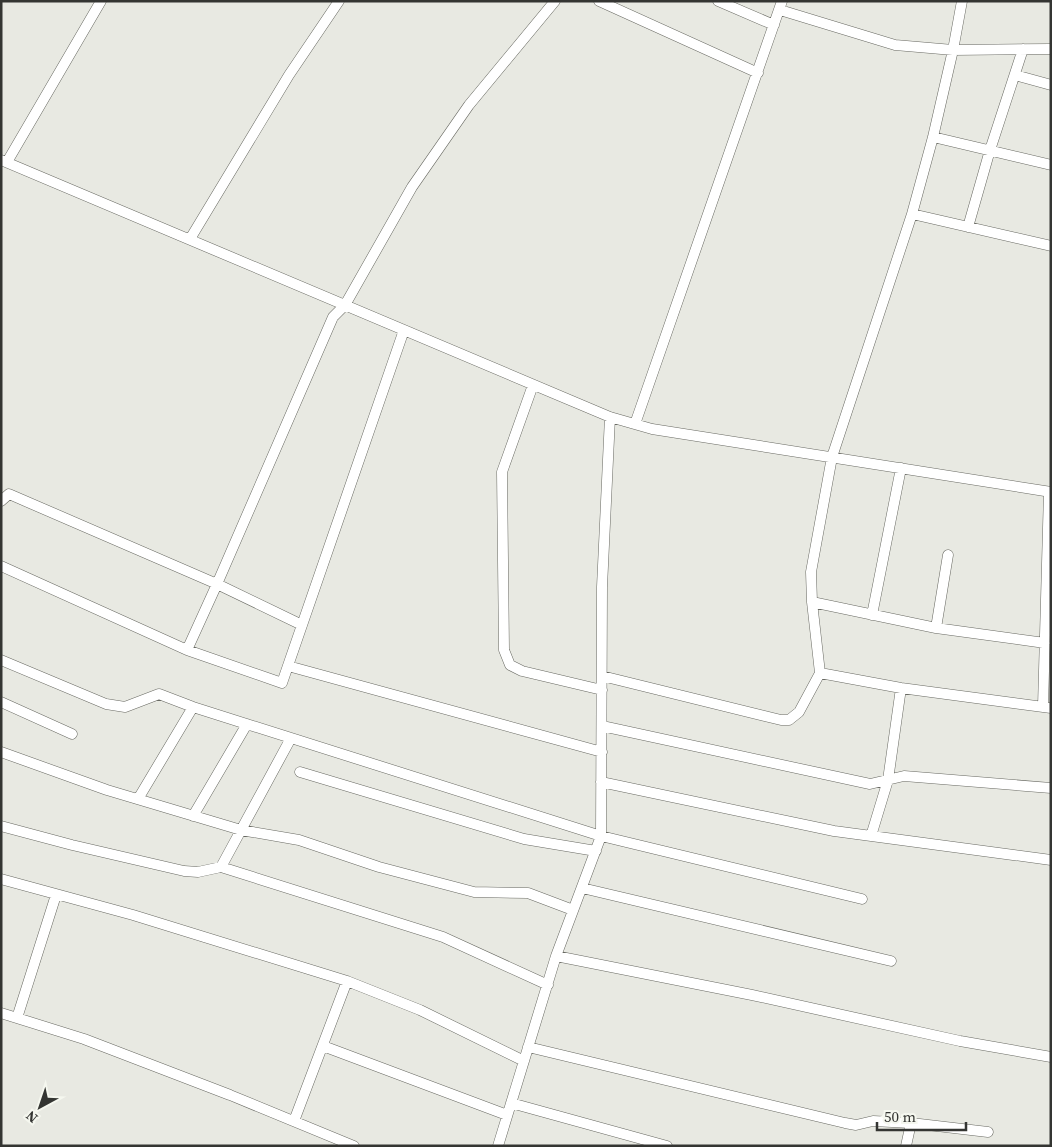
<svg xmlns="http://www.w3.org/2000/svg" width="1052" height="1147" font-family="'Source Serif 4',serif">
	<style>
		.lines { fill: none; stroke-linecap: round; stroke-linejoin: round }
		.minor-casing { stroke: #686962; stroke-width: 11 }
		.minor { stroke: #fff; stroke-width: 10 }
	</style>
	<rect width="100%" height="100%" fill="#e8e9e2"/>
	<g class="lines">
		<defs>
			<path id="minor" d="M599,1L758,73
				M718,1L774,25
				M780,10L895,45L953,50L1051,49
				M1015,75L1051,85
				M933,137L1051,165
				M1,160L610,417L652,429L1051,492
				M7,162L101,1
				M912,214L1051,246
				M968,227L990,150L1023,49
				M190,239L289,75L339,1
				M533,385L502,472L504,650L510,665L522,671L602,690
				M635,424L782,1
				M1,501L9,494L217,584L302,625
				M1,566L187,650L282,683L404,330
				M812,602L936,628L1045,643
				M872,615L901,468
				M936,628L948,555
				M187,650L217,584L333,317L345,305L412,187L469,105L555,1
				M1,660L106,704L125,707L159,694L193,707L601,836L862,899
				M288,666L602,752
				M820,673L901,688L1051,708
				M602,676L781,720H789L799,712L820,673L812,602L811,572L832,457L912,214L933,137L953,50L962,1
				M1,702L72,734
				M1043,707L1049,492
				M602,726L870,784L904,776L1051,788
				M1,752L107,790L241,830L299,840L379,867L474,892L528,893L573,910
				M300,772L524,839L596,851
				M601,782L834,831L1051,860
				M138,799L193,707
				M193,816L247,724
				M1,826L72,845L184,871L198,872L221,867L443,937L548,985
				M871,836L888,780L901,688
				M221,867L291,738
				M1,879L133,915L347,981L420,1010L524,1061
				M582,888L891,961
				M556,956L752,995L960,1041L1051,1057
				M1,1013L84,1039L230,1095L354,1146
				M17,1018L56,895
				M323,1046L507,1115
				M528,1047L845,1123L856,1125L873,1121L911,1123L988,1132
				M511,1103L667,1146
				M294,1121L347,981
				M498,1146L556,956L601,836L602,587L610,417
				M906,1146L911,1123"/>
		</defs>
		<!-- minor casing -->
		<use href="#minor" class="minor-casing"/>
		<!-- minor -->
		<use href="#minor" class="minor"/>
	</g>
	<!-- border -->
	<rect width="1052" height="1147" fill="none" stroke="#343532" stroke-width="5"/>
	<!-- north arrow -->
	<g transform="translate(40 1107) rotate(220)" stroke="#f5f7ef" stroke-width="4" paint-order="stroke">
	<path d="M0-4L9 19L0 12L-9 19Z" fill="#343532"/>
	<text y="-8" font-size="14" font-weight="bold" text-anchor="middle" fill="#343532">N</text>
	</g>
	<!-- scale -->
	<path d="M877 1122v8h89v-8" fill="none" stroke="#343532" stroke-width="2.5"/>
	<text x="884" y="1122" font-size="15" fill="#343532" stroke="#f5f7ef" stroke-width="4" paint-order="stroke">50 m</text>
</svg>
